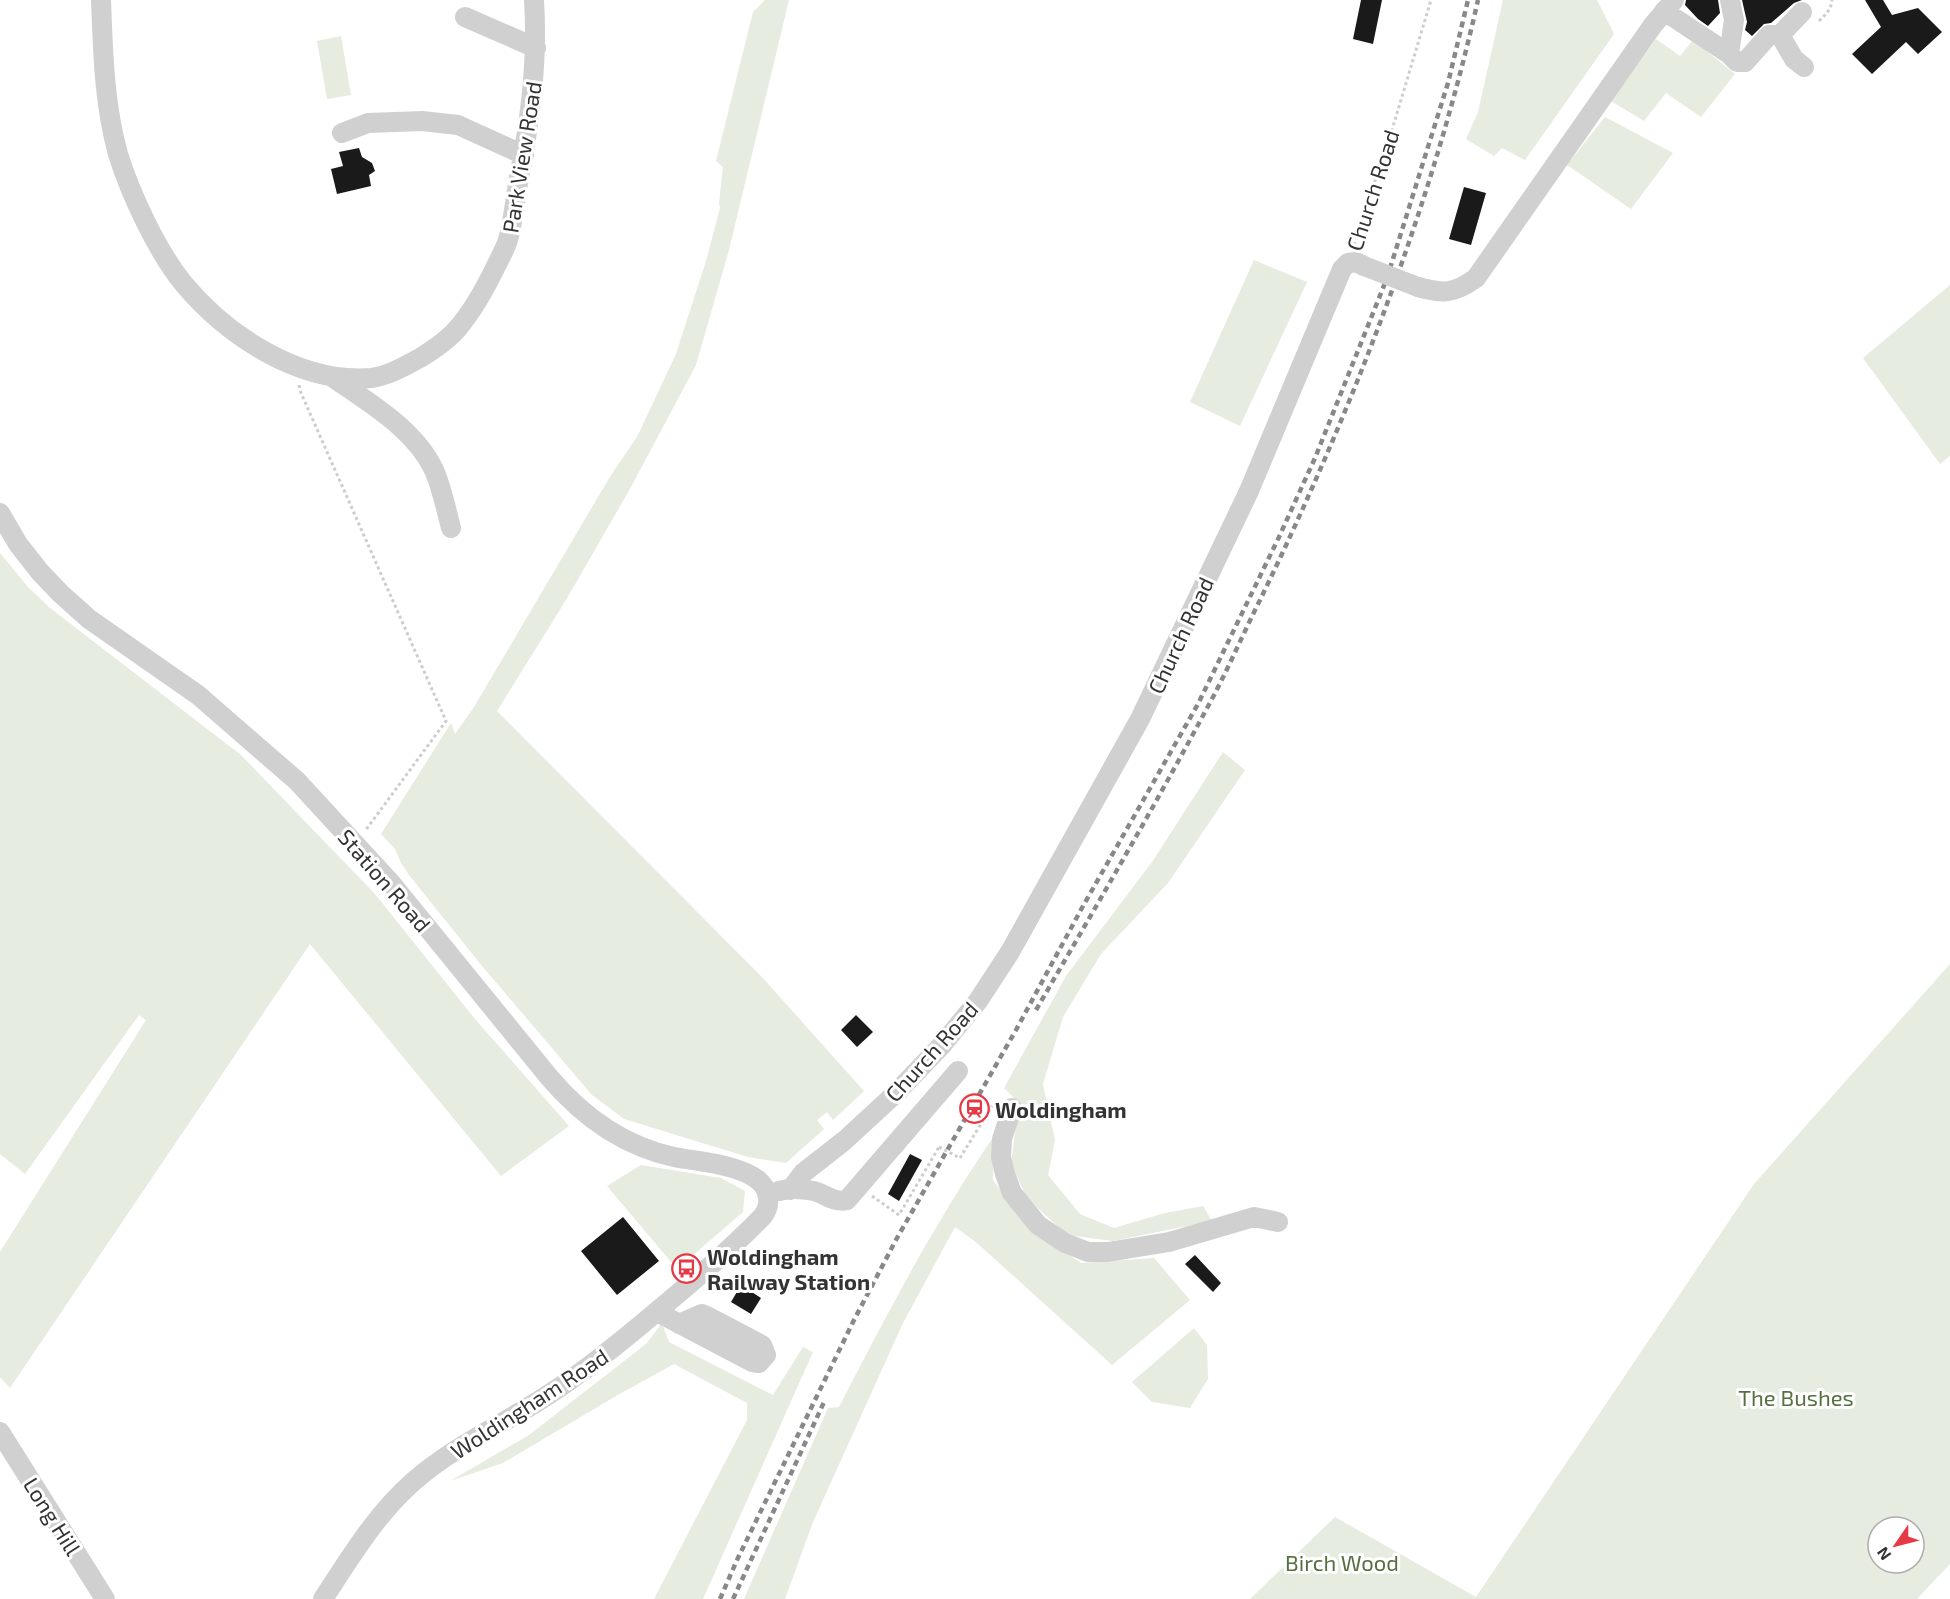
<svg xmlns="http://www.w3.org/2000/svg" width="1950" height="1599" font-family="'Exo 2',sans-serif">
	<style>
		.green { fill: #e6ecdf; fill-rule: evenodd }
		.building { fill: #1a1a1a }
		.lines { fill: none; stroke-linecap: round; stroke-linejoin: round }
		.path { stroke: #cdcdcd; stroke-width: 3; stroke-dasharray: 3 3; stroke-linecap: butt }
		.minor { stroke: #d0d0d0; stroke-width: 20 }
		.rail { stroke: #888; stroke-width: 4.5; stroke-dasharray: 6 4.5; stroke-linecap: butt }
		.path-bridge { stroke: #cdcdcd; stroke-width: 3; stroke-dasharray: 3 3; stroke-linecap: butt }
		.minor-bridge { stroke: #d0d0d0; stroke-width: 20 }
		.labels { text-anchor: middle; dominant-baseline: central; stroke-width: 6; stroke-linejoin: round; paint-order: stroke }
		.street-label { font-size: 22px; fill: #333; stroke: #fff }
		.poi-label { font-size: 22px; font-weight: bold; fill: #333; stroke: #fff; text-anchor: start }
		.park-label { font-size: 22px; fill: #56703f; stroke: #fff }
	</style>
	<rect width="100%" height="100%" fill="#fff"/>
	<!-- green -->
	<path class="green" d="M765,0H789L729,250L696,365L631,487L566,600L497,711L761,976L864,1091L833,1120L827,1112L817,1120L824,1129L786,1163L748,1157L624,1119L592,1095L482,966L409,875L401,863L395,849L381,834L451,723L455,734L474,707L611,475L637,437L676,354L706,261L720,208L719,203L723,167L716,161L753,12Z
		M1503,0H1597L1614,34L1525,160L1502,148L1494,156L1466,139L1478,112Z
		M341,36L351,95L327,99L317,41Z
		M1656,39L1680,56L1693,40L1735,74L1701,117L1666,93L1644,121L1611,101Z
		M1605,117L1673,153L1631,209L1567,165Z
		M1254,260L1307,282L1240,426L1190,402Z
		M1950,285V456L1940,464L1863,358Z
		M0,553L28,587L50,608L241,755L375,894L475,1019L569,1126L501,1176L310,944L10,1388L0,1377V1252L146,1020L139,1015L25,1174L0,1154Z
		M1223,752L1245,770L1168,883L1101,954L1063,1017L1043,1084L1055,1140L1048,1175L1080,1214L1114,1228L1165,1213L1203,1206L1212,1221L1113,1241L1067,1235L1027,1198L1011,1164L1017,1117L1014,1098L1004,1088L1066,976L1152,862Z
		M1950,964V1564L1917,1599H1250L1335,1517L1476,1597L1754,1184ZM1878,1527H1914V1563H1878Z
		M994,1136L993,1180L1029,1228L1081,1263L1154,1258L1190,1300L1112,1365L977,1243L955,1227L903,1323L813,1522L785,1599H744L828,1408L839,1407C887,1314 935,1222 994,1136Z
		M641,1165L721,1178L745,1191L743,1212L677,1269L607,1186Z
		M662,1323L669,1342L773,1395L803,1347L813,1352L703,1599H654L747,1420V1403L674,1364L616,1396L503,1463L450,1481L529,1435L646,1344Z
		M1194,1328L1207,1345L1208,1379L1190,1408L1152,1402L1132,1382Z"/>
	<!-- building -->
	<path class="building" d="M1361,0H1382L1373,44L1353,39Z
		M1686,0H1718L1720,13L1708,26L1698,19L1685,5Z
		M1742,0H1802L1794,3L1771,23L1764,24L1752,36L1745,30L1747,22Z
		M1865,0H1883L1892,15L1918,8L1942,32L1918,54L1906,42L1872,74L1852,54L1881,27Z
		M359,148L362,157L372,163L375,171L369,175L371,186L337,194L331,169L343,166L339,152Z
		M1464,187L1486,193L1471,245L1449,239Z
		M856,1015L873,1032L857,1047L841,1030Z
		M910,1154L922,1160L899,1201L888,1194Z
		M623,1217L659,1261L617,1295L581,1251Z
		M1195,1255L1221,1283L1213,1292L1185,1264Z
		M741,1285L761,1298L751,1314L731,1302Z"/>
	<g class="lines">
		<!-- path -->
		<path class="path" d="M1819,21C1826,14 1831,10 1832,0
			M1354,245L1395,120L1431,0
			M299,385L301,393L446,721L365,831
			M960,1158L992,1106
			M872,1196L899,1215L939,1147"/>
		<!-- minor -->
		<path class="minor" d="M101,0C103,52 104,103 118,154C130,193 157,251 183,283C227,336 300,384 371,378C388,376 405,366 420,358C433,350 448,340 458,328C474,309 485,289 496,266C500,258 505,249 508,240C513,222 515,202 518,183C530,122 538,62 534,0
			M1664,11L1729,54L1734,20L1730,0
			M465,17L536,48
			M1780,35L1794,59L1804,67
			M1729,54L1737,62H1745L1769,35H1780L1802,12
			M342,133L368,123L422,121L458,125L524,155
			M1418,287C1443,294 1454,294 1476,278L1653,25L1674,0
			M332,377C368,402 415,429 434,470C442,488 446,509 451,528
			M0,513L18,544L40,572L60,593L89,619L198,695L297,781L391,883L549,1077C582,1116 623,1146 674,1157C699,1162 738,1164 758,1180C769,1189 772,1204 763,1216C729,1251 692,1282 655,1313C622,1341 588,1369 551,1393C506,1423 455,1445 414,1481C376,1514 350,1558 323,1599
			M1012,1108L1002,1139L1001,1157L1005,1174L1012,1193L1038,1225L1065,1243L1088,1252H1108L1169,1242L1254,1217L1278,1222
			M790,1190L803,1173L844,1141L895,1094L942,1045L978,1001L1010,952L1140,719L1249,491L1342,269L1348,263L1356,262L1364,266
			M779,1191C790,1188 804,1189 814,1191C827,1195 834,1203 847,1200L958,1071
			M657,1312L752,1362L759,1363L766,1355L762,1345L707,1316L702,1314L679,1324
			M0,1432L105,1599"/>
		<!-- rail -->
		<path class="rail" d="M1036,1010C1094,910 1152,811 1206,710C1226,674 1242,636 1260,600C1353,408 1431,208 1478,0
			M720,1599L737,1560L854,1320L897,1238L1016,1030L1083,906L1198,704L1279,537L1315,458L1387,278L1448,83L1468,0
			M733,1599L825,1400"/>
		<!-- path-bridge -->
		<path class="path-bridge" d="M939,1147L960,1158"/>
		<!-- minor-bridge -->
		<path class="minor-bridge" d="M1364,266L1418,287"/>
	</g>
	<!-- icons -->
	<defs>
		<symbol id="station-ring" viewBox="-11 -11 22 22"><circle r="9.5" fill="#fff" stroke="#e63946" stroke-width="1.5"/><path d="M-3-6H3Q5-6 5-4V2Q5 4 3 4L4.5 6H3L1.5 4h-3L-3 6H-4.5L-3 4Q-5 4-5 2V-4Q-5-6-3-6ZM-3.5-4v3h7v-3ZM-3.5 1v1.5H-2V1ZM2 1v1.5H3.5V1Z" fill="#e63946"/></symbol>
		<symbol id="bus-ring" viewBox="-11 -11 22 22"><circle r="9.5" fill="#fff" stroke="#e63946" stroke-width="1.5"/><path d="M-5-6H5V4H4V6H2V4H-2V6H-4V4H-5ZM-3.5-4V0h7V-4ZM-3.5 1.2v1.5H-2V1.2ZM2 1.2v1.5H3.5V1.2Z" fill="#e63946"/></symbol>
	</defs>
	<g fill-rule="evenodd">
		<use href="#station-ring" x="958" y="1092" width="33" height="33"/>
		<use href="#bus-ring" x="670" y="1252" width="33" height="33"/>
	</g>
	<g class="labels">
		<!-- street labels -->
		<g class="street-label">
			<text transform="translate(521 157) rotate(-81)">Park View Road</text>
			<text transform="translate(1372 190) rotate(-72)">Church Road</text>
			<text transform="translate(1180 635) rotate(-65)">Church Road</text>
			<text transform="translate(385 880) rotate(49)">Station Road</text>
			<text transform="translate(931 1051) rotate(-48)">Church Road</text>
			<text transform="translate(529 1403) rotate(-33)">Woldingham Road</text>
			<text transform="translate(53 1516) rotate(58)">Long Hill</text>
		</g>
		<!-- poi labels -->
		<g class="poi-label">
			<text x="995" y="1109">Woldingham</text>
			<text x="707" y="1256">Woldingham<tspan x="707" dy="25">Railway Station</tspan></text>
		</g>
		<!-- park labels -->
		<g class="park-label">
			<text x="1796" y="1397">The Bushes</text>
			<text x="1342" y="1562">Birch Wood</text>
		</g>
	</g>
	<!-- north arrow -->
	<g transform="translate(1896 1545) rotate(235)"><circle r="28" fill="#ffffff" stroke="#adadad" stroke-width="1.5"/>
	<path d="M0-4.5L10 22L0 15L-10 22Z" fill="#e63946"/>
	<text y="-9" font-size="16" font-weight="bold" text-anchor="middle" fill="#333333">N</text>
	</g>
</svg>
